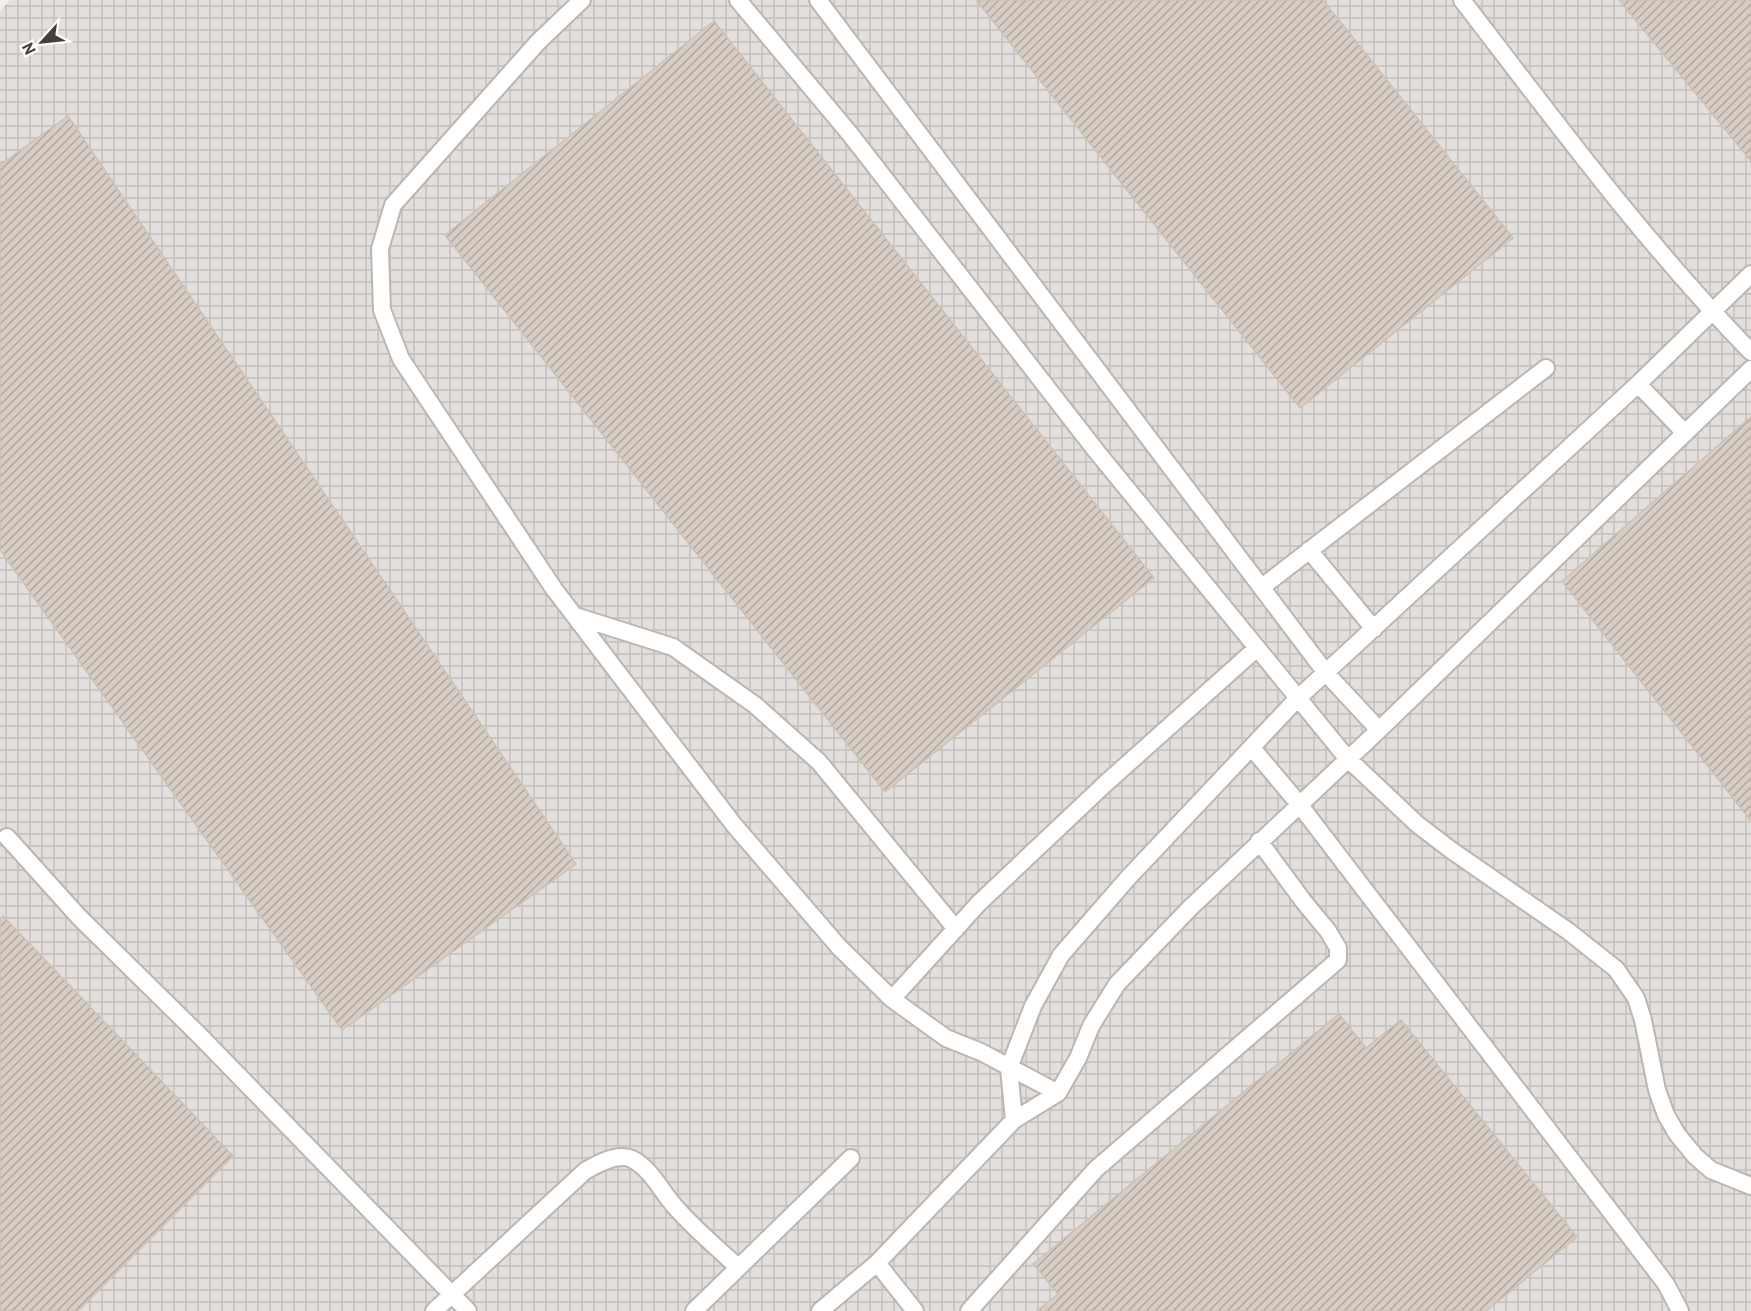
<svg xmlns="http://www.w3.org/2000/svg" width="1751" height="1311" font-family="'PT Sans',sans-serif">
	<style>
		.industrial { fill: url(#industrial-grid) }
		.building { fill: url(#building-hatch); stroke: #cec1b5; stroke-width: 1.5 }
		.lines { fill: none; stroke-linecap: round; stroke-linejoin: round }
		.service-casing { stroke: #beb6ae; stroke-width: 20 }
		.service { stroke: #fff; stroke-width: 16 }
	</style>
	<defs>
		<pattern id="industrial-grid" width="8" height="8" patternUnits="userSpaceOnUse" patternTransform="scale(1.5)"><rect width="8" height="8" fill="#e3dfdc"/><path d="M0 4h8M4 0v8" fill="none" stroke="#c4c0be"/></pattern>
		<pattern id="building-hatch" width="6" height="6" patternUnits="userSpaceOnUse" patternTransform="scale(1.5)"><rect width="6" height="6" fill="#d7cdc4"/><path d="M-1 1l2-2M0 6l6-6M5 7l2-2" fill="none" stroke="#b0a8a0"/></pattern>
	</defs>
	<rect width="100%" height="100%" fill="#f3efea"/>
	<!-- industrial -->
	<path class="industrial" d="M10,0H1751V1311H0V11Z"/>
	<!-- building -->
	<path class="building" d="M976,0H1323L1513,238L1300,408Z
		M1619,0H1751V161Z
		M714,21L1154,578L885,792L445,235Z
		M68,116L576,864L342,1030L0,550V165Z
		M1751,417V821L1562,581Z
		M3,916L233,1156L78,1311H0V919Z
		M1339,1014L1366,1048L1401,1020L1577,1237L1486,1311H1037L1058,1294L1033,1264Z"/>
	<g class="lines">
		<defs>
			<path id="service" d="M582,0L538,42L393,205L380,249L382,310L401,359L554,589L734,825L839,947L892,999L946,1038L981,1052L1058,1093
				M738,0L850,134L1097,452L1347,758L1417,824L1451,850L1568,931L1616,969L1636,998L1643,1020L1657,1090L1666,1115L1677,1134L1695,1156L1711,1170L1751,1186
				M818,0L1326,673L1379,730
				M1462,0C1555,121 1644,242 1751,352
				M1751,274L1638,384L1297,699L1128,878L1061,955L1033,1006L1009,1068L1014,1120L1058,1093L1078,1058L1091,1026L1117,984L1190,908L1379,730L1751,369
				M1638,384L1685,433
				M1309,550L1374,629
				M1262,587L1546,368
				M575,616L673,647L755,705L819,762L956,929
				M1252,748L1299,804L1666,1284L1680,1311
				M7,837L79,917L200,1036L468,1311
				M892,999L979,903L1105,784L1257,648
				M877,1263L915,1311
				M434,1311L585,1171C597,1164 618,1152 632,1159C652,1169 663,1195 678,1210C697,1231 718,1249 738,1267
				M694,1311L851,1158
				M820,1311L877,1263L1014,1120
				M969,1311L1096,1169L1338,960V948L1328,931L1304,902L1259,841"/>
		</defs>
		<!-- service casing -->
		<use href="#service" class="service-casing"/>
		<!-- service -->
		<use href="#service" class="service"/>
	</g>
	<!-- north arrow -->
	<g transform="translate(42 42) rotate(243)" stroke="#ffffff" stroke-width="4.5" paint-order="stroke">
	<path d="M0-4.5L10 22L0 15L-10 22Z" fill="#463f39"/>
	<text y="-9" font-size="16" font-weight="bold" text-anchor="middle" fill="#463f39">N</text>
	</g>
</svg>
